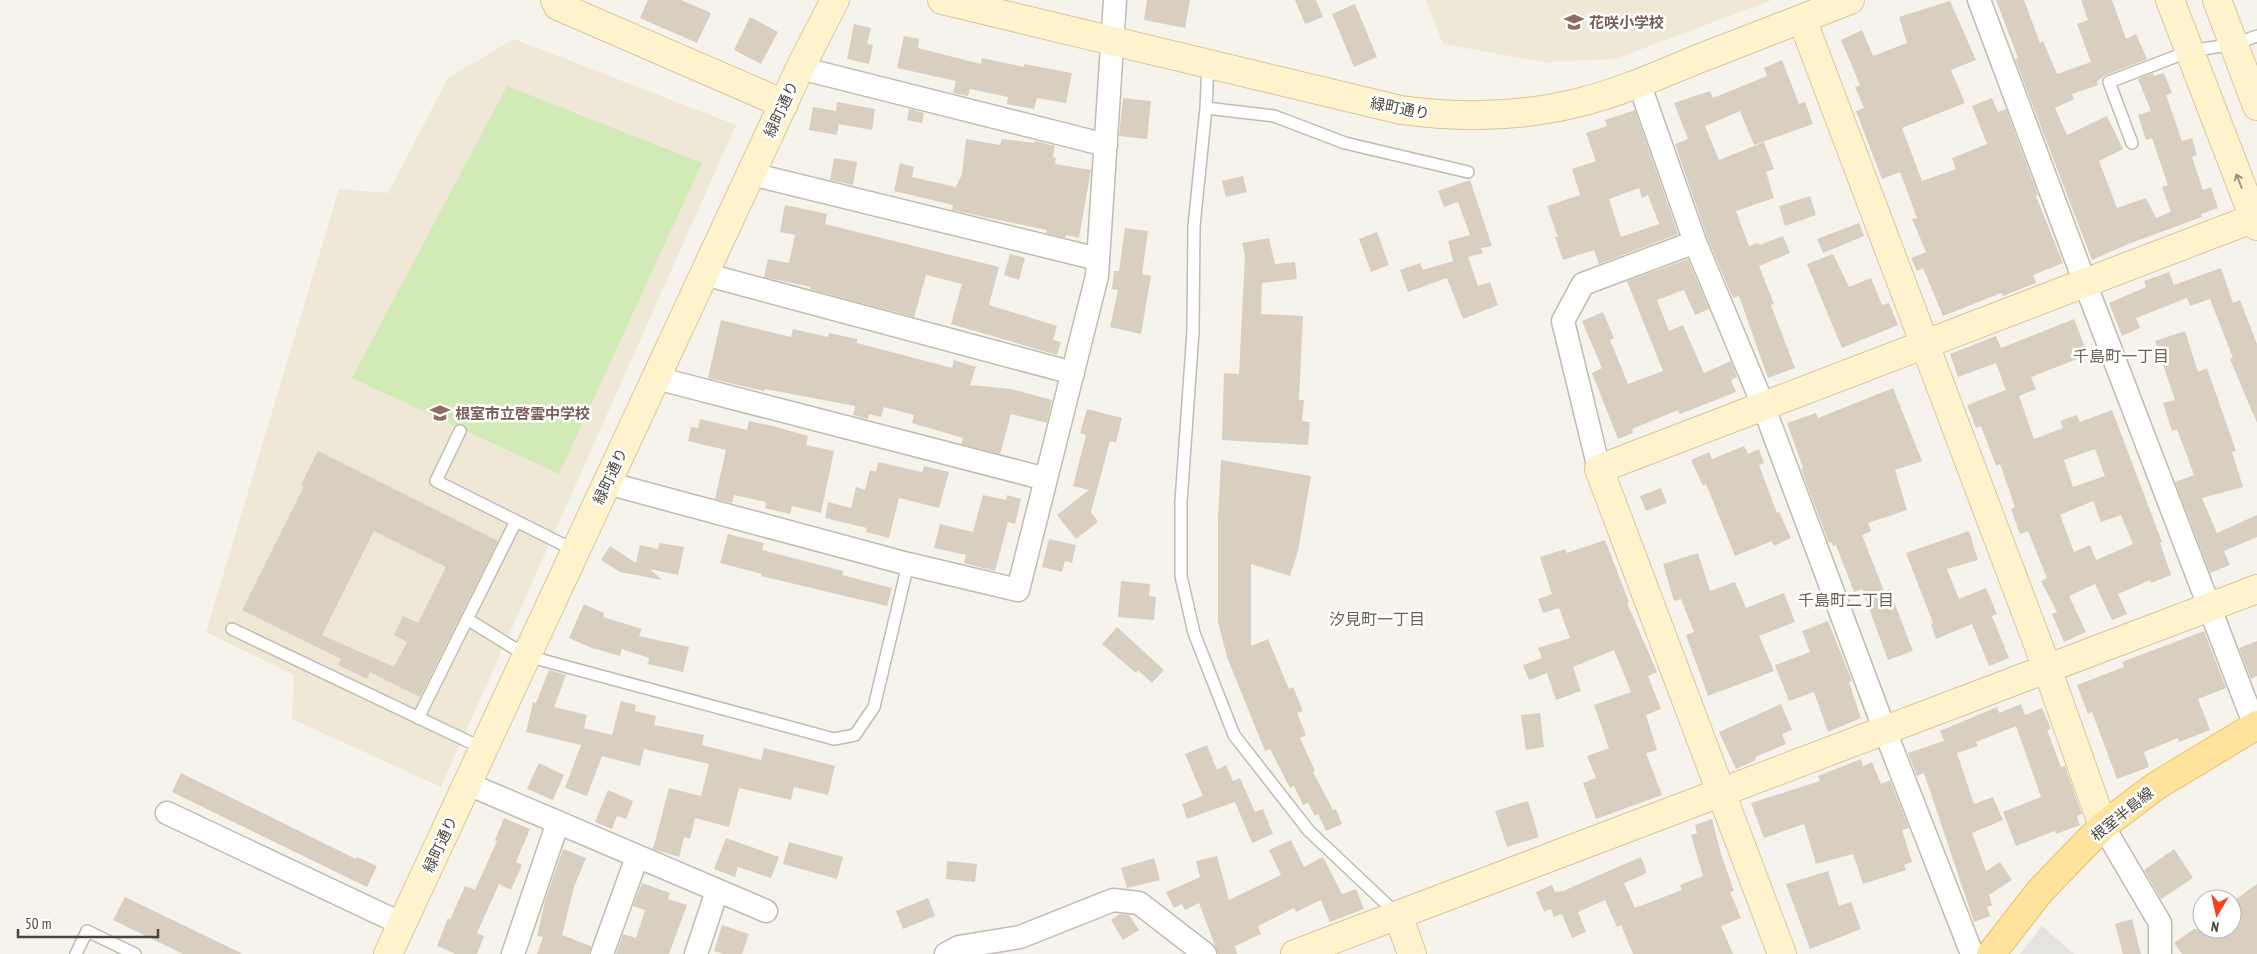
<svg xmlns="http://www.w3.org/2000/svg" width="2257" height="954" font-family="'PT Sans Narrow','Noto Sans JP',sans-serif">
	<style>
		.education { fill: #efe8d6 }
		.green { fill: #d2eab5 }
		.parking { fill: #e5e3e0 }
		.building { fill: #d8cfc1; fill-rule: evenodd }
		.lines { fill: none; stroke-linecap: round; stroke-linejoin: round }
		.lane-casing { stroke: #c2bbae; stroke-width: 14 }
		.street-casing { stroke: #c2bbae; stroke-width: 25 }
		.secondary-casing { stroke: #d6c79b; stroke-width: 30 }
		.primary-casing { stroke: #e6c16a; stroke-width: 30 }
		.lane { stroke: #fff; stroke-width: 11 }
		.street { stroke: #fff; stroke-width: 22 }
		.secondary { stroke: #fff3cd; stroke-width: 28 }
		.primary { stroke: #ffe39c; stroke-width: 28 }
		.oneway { stroke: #9c937c }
		.labels { text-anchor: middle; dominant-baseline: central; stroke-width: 5; stroke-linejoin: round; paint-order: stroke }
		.education-label { font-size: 15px; font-weight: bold; fill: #785e54; stroke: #fff; text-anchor: start }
		.street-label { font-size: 15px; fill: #4b4439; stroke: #fff }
		.neighbourhood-label { font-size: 16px; fill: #6e6250; stroke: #fff }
	</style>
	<rect width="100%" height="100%" fill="#f6f3ec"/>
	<!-- education -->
	<path class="education" d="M1426,0H1772L1615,59L1545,62L1443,44Z
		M514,39L736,125L441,787L292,719L294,675L206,632L339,189L388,193L448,78Z"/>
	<!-- green -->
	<path class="green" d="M507,86L702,163L559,474L352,378Z"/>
	<!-- parking -->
	<path class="parking" d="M2042,926L2074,954H2020Z"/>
	<!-- building -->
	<path class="building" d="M648,0H681L711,13L697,43L640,18Z
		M1147,0H1190L1185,28L1144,20Z
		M1295,0H1316L1323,17L1305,24Z
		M1996,0H2024L2040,43L2043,41L2057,74L2091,62L2077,24L2088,20L2081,0H2112L2126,39L2136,34L2147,59L2106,75L2097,81L2098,85L2072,94L2074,99L2055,108L2067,135L2107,116L2123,149L2099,161L2117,208L2146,198L2156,218L2171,212L2162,187L2168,185L2152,138L2146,140L2138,115L2151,111L2138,79L2153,73L2154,76L2164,73L2172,93L2166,95L2182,141L2192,138L2197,155L2192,157L2203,190L2211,187L2218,208L2201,214L2202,217L2128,244L2092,260L2015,59L2018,58Z
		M1950,1L1976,60L1951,70L1965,103L1902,128L1922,181L1956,169L1952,158L1987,144L1972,106L1992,98L1998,112L2006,109L2038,195L2036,196L2063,263L2033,275L2036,283L2003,296L2001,293L1943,316L1923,268L1917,271L1911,258L1926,252L1912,219L1917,218L1900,172L1882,179L1856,111L1864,108L1855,87L1860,85L1841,40L1862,30L1873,56L1907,43L1899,17Z
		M1355,4L1377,57L1354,67L1332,14Z
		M750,17L778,32L761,64L734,50Z
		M854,24L871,28L867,44L873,45L869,64L847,59Z
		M904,36L919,39L918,48L981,64L982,58L1024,67V64L1072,73L1066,103L1037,98L1034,109L1007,104L1008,97L970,89L968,96L953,93L956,81L897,68Z
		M1782,60L1799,104L1805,102L1813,124L1754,145L1740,111L1705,126L1719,160L1764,142L1774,169L1766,172L1774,198L1736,211L1749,246L1758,243L1759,245L1783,236L1790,253L1759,266L1774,304L1771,305L1795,368L1768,378L1739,296L1733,298L1707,237L1675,144L1688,139L1674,103L1710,91L1713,98L1767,76L1764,68Z
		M1123,98L1151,101L1147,139L1119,136Z
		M837,102L875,109L872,130L839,124L837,135L809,130L813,107L836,111Z
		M909,109L924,113L922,123L907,120Z
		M1635,110L1678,234L1599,264L1594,250L1563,260L1555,237H1558L1547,206L1580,195L1572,169L1596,161L1586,133L1607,126L1605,120ZM1639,188L1642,198L1648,195L1659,224L1621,237L1609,199Z
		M966,139L1000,145L1002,139L1034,143L1035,141L1055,146L1053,157L1056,158L1055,164L1091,170L1079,238L1066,235L1065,238L1046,233L1047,230L952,210L953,205L894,191L900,163L914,167L912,177L956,187L962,174Z
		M834,158L857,162L853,185L830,180Z
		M1243,176L1247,192L1226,197L1222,181Z
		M1470,180L1492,246L1481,248L1483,253L1468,257L1478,286L1490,282L1498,305L1463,319L1447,278L1408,292L1400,270L1420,263L1423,270L1453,261L1448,241L1470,235L1458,202L1444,207L1438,191Z
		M1810,196L1816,215L1785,226L1779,206Z
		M785,205L827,214L825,224L999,267L989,305L1057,326L1053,340L1061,342L1057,355L951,324L962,284L926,275L914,317L810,289L811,287L764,277L768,259L789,263L795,235L780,232Z
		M1859,223L1864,236L1823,253L1817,239Z
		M1125,228L1148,231L1142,274L1151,276L1141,334L1110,327L1118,290L1112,289L1114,271H1119Z
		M1377,232L1389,265L1371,272L1359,239Z
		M1269,238L1275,264L1295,262L1297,279L1262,283L1261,314L1303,316L1299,400H1304L1302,421L1310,422L1308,445L1222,440L1224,373L1239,374L1245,255L1242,243Z
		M1010,254L1025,258L1019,280L1004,275Z
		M1833,254L1849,287L1871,278L1882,305L1889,303L1898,325L1842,348L1807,264Z
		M1688,259L1709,309L1695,315L1684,290L1657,300L1669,331L1683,325L1704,373L1731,361L1737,377L1731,380L1736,392L1680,414L1678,410L1632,429L1633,433L1618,439L1592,373L1602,368L1582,321L1603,312L1614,338L1610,340L1628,384L1663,371L1627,281Z
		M2221,268L2233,303L2240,300L2257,344V423L2230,359L2233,358L2210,299L2190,306L2187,298L2136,318L2140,328L2122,336L2109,303L2146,287L2144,281L2169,272L2174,285Z
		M2074,319L2088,355L2031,377L2036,389L2019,396L2034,439L2063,428L2060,421L2077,415L2080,422L2112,410L2162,542L2160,543L2171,575L2151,583L2150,580L2118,594L2127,614L2112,620L2095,584L2069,596L2086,632L2064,642L2052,614L2057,612L2041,581L2047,578L2028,531L2020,534L2011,509L2015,507L2000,464L1996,466L1981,426L1976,428L1967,405L2006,390L1996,363L1958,377L1950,354L1996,336L2001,348ZM2095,449L2105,476L2073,487L2064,460ZM2093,501L2101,522L2121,515L2133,544L2096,560L2090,545L2074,552L2060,515Z
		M721,320L791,337L793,329L828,337L829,333L857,339V343L952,368L954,360L976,367L970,385L1011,389L1052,400L1047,423L1011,414L1000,454L961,444L963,438L912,423L914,415L884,407L881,417L869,414L868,419L853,415L855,406L765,389L764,391L708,378Z
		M2185,331L2198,372L2207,368L2236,451L2232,452L2243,487L2202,498L2217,533L2257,515V537L2224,551L2230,565L2210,573L2175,482L2194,475L2177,429L2172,431L2163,403L2175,400L2155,341Z
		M1893,388L1922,461L1895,470L1907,510L1868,523L1871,531L1862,535L1884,591L1889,589L1913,651L1888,660L1862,589L1854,592L1836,545L1833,546L1832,542L1829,543L1801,469L1803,468L1787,423L1816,413L1818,418Z
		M1087,409L1122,418L1116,442L1110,441L1091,512L1098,522L1076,539L1057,515L1089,490L1073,486L1086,435L1080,433Z
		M700,419L747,430L749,421L773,426L808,436L806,445L834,451L821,513L792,506L790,514L765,508L766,502L734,495L732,503L715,499L726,450L688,441L691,427L698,428Z
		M1744,446L1748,454L1759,449L1764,463L1759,465L1777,513L1779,512L1791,538L1774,546L1772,541L1735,556L1706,484L1703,486L1691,460L1709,452L1712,459Z
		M318,451L498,541L420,697L370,672L367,679L338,665L341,659L242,610L304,486L301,485ZM374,531L446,567L418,623L403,616L394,635L407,642L394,667L322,635Z
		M1221,460L1311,476L1298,551L1290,576L1251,564V646L1268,639L1289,689L1293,687L1303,711L1297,713L1306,735L1300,738L1315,771L1313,772L1333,810L1336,809L1342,824L1326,831L1318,814L1315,816L1308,803L1303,805L1294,786L1290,788L1270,749L1265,751L1227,657L1218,622V518Z
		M878,462L922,472L924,466L949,472L939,508L899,498L889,538L866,532L867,528L825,518L828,502L851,508L856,487L865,490L870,470L876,472Z
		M1661,488L1667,503L1646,511L1640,496Z
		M983,495L1006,500L1007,495L1021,499L1015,524L1008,522L995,571L964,563L966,555L934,548L940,524L973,532Z
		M1969,531L1978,560L1947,569L1959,599L1986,588L1997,614L1992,616L2009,658L1989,666L1972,624L1936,639L1931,624L1933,623L1906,553Z
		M728,534L764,543L762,550L843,571L842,575L892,588L887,606L761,576L762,574L720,563Z
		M1049,539L1076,545L1072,563L1065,561L1062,572L1042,567Z
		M1605,540L1629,602L1627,603L1657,672L1648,676L1661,709L1646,715L1657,750L1646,753L1662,795L1596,819L1583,783L1596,778L1587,756L1609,748L1594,705L1631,692L1614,650L1573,667L1581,691L1556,700L1547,673L1529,680L1523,665L1542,658L1538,648L1570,638L1559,608L1543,613L1538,599L1552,594L1540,557L1565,549L1567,553Z
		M659,543L684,547L678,575L650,569L662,580L620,572L601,560L610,546L636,563L640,545L658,549Z
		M1698,553L1710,591L1735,582L1746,608L1784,593L1795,622L1759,636L1774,671L1708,696L1686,635L1694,632L1681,599L1674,601L1663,564Z
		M1121,581L1150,584L1149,596L1156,597L1154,620L1118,617Z
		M584,604L604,613L603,617L642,629L639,636L689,647L683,672L648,664L649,658L622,649L620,656L589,647L569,638Z
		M1828,621L1852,681L1849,682L1861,718L1828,732L1814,692L1789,701L1775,665L1810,652L1802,631Z
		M1117,627L1164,670L1152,683L1138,670L1136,673L1102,644Z
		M2204,631L2226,688L2198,699L2210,730L2179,742L2178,738L2144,752L2149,767L2117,779L2092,712L2088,714L2077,685L2124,667L2122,662Z
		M2257,641V676L2251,679L2239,648Z
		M549,670L566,675L554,707L587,715L584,728L612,735L621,701L636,705L635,711L656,716L654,725L704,735L702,745L761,760L764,748L835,766L828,795L794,787L791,800L739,788L729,827L695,818L690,839L684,837L679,857L653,849L669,788L701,796L709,764L644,749L640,766L602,756L587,796L565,788L581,745L526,732L533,702L536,703Z
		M1781,704L1792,730L1782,734L1786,744L1755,757L1756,760L1736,769L1719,732Z
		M2021,704L2025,715L2042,708L2051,729L2047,730L2061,767L2065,766L2082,814L2077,816L2080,825L2056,834L2055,831L2016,846L2003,812L2041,797L2016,726L1976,742L1978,746L1957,753L1974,804L1993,797L2003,820L1972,833L1986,871L2000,862L2012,880L1989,895L1992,905L1987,907L1990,916L1974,922L1924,773L1917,776L1908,753L1944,741L1940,731L1997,707L1999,713Z
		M1540,713L1544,747L1526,750L1521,715Z
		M1207,745L1217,770L1226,765L1233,781L1240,778L1255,812L1263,809L1273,834L1252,843L1235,802L1187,819L1182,804L1203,796L1185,754Z
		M1861,759L1863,766L1872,762L1881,784L1890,780L1909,828L1902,830L1912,862L1904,865L1906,870L1863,884L1853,854L1816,864L1804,824L1764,838L1751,803L1820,781L1818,776Z
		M539,763L564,775L553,800L527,789Z
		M181,773L356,859L357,857L377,866L367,887L172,792Z
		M608,790L633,801L626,819L617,816L612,829L595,822Z
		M1528,801L1539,837L1507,847L1495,811Z
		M504,818L530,829L516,862L522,865L511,890L499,884L477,933L484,936L477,954H456L437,946L448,918L450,920L465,886L475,890L497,841L495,840Z
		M1712,819L1721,854L1734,891L1730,892L1741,918L1721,926L1733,954H1633L1621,925L1617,927L1605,900L1578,912L1586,932L1572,938L1562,914L1554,917L1551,909L1544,912L1536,892L1552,885L1555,892L1563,891L1641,857L1647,873L1624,883L1635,908L1682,890L1680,885L1703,876L1691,835L1697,833L1695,825Z
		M726,838L779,857L771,878L738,867L735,877L714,869Z
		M1291,840L1304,867L1323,857L1342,894L1356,889L1364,909L1330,922L1321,900L1296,912L1294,908L1258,926L1261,934L1235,946L1237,954H1218L1199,903L1185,910L1182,904L1174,908L1166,892L1200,877L1196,861L1217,856L1229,900L1281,875L1269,850Z
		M789,842L843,857L837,879L783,864Z
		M563,849L586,858L574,887L562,935L591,946L589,954H537L543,937L537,936L545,901Z
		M2174,849L2193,878L2161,899L2144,870Z
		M1154,858L1160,880L1127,888L1121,868Z
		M947,861L977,864L975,882L946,879Z
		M1828,871L1839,906L1851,902L1861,929L1810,949L1786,884Z
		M642,883L670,893L668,899L687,905L669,954H616L623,934L636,938L645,910L633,906Z
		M2257,884V954H2182L2174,943L2194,929H2232V902Z
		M125,897L243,954H183L113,920Z
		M928,898L935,916L903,929L896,911Z
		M1120,914L1129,915L1139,930L1123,940L1111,920Z
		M2132,919L2141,954H2123L2115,924Z
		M722,925L749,934L742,954H724L714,951Z"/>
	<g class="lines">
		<defs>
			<path id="lane" d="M1208,64L1206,108L1194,226L1193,331L1181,502V576L1194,633L1234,735L1309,831L1398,915
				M1206,108L1274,116L1345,143L1468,172
				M2132,143L2109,82L2190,51L2235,44L2257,36
				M460,431L436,481L576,551
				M467,619L527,656L834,739L855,735L874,707L908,564
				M232,629L484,749
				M418,718L516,521
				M76,954L87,931L135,954"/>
			<path id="street" d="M1979,0L2085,283L2255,726
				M800,68L1106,145
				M1639,83L1695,242L1763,405L1885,731L1972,954
				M751,174L1098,259
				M704,274L1073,373
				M656,378L1046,479
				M1599,469L1563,321L1583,284L1695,242
				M607,483L908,564L1018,590L1097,276L1115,0
				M468,784L766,911
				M167,813L402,924
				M2103,826L2160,923V954
				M513,954L558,822
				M602,954L637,857
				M696,954L717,891
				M946,954L959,947L1020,937L1113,900L1139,903L1205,954"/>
			<path id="secondary" d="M555,0L558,6L784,104
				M942,0L1401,110C1459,118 1520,117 1577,103C1619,93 1659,75 1698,59C1749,39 1799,20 1850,0
				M2170,0L2257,226
				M2217,0L2257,106
				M1802,19L2047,668L2103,826
				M1398,915L1412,954
				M388,954L800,68L835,0
				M1295,954L2257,589
				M1782,954L1599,469L2257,217"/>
			<path id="primary" d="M1991,954L2040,891L2103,826L2156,786L2257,725"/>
		</defs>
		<!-- lane casing -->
		<use href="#lane" class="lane-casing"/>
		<!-- street casing -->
		<use href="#street" class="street-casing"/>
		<!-- secondary casing -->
		<use href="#secondary" class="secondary-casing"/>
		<!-- primary casing -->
		<use href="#primary" class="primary-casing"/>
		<!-- lane -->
		<use href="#lane" class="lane"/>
		<!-- street -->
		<use href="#street" class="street"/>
		<!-- secondary -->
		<use href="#secondary" class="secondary"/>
		<!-- primary -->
		<use href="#primary" class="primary"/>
	</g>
	<!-- one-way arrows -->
	<defs><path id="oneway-shaft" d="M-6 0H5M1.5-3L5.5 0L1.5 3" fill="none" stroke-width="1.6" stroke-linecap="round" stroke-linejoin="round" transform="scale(1.25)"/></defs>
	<use class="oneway" href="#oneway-shaft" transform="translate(2239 181) rotate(-111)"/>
	<!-- icons -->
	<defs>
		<symbol id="school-bare" viewBox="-9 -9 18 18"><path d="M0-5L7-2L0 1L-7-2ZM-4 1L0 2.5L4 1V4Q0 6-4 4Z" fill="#8d6e63" stroke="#fff" stroke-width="2.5" paint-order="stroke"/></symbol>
	</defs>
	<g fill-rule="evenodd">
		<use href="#school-bare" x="1560" y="8" width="28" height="28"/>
		<use href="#school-bare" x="426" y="399" width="28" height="28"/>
	</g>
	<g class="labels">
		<!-- education labels -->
		<g class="education-label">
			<text x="1589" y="22">花咲小学校</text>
			<text x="455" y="413">根室市立啓雲中学校</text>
		</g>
		<!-- street labels -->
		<g class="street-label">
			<text transform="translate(1400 108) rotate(11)">緑町通り</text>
			<text transform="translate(781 109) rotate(-65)">緑町通り</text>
			<text transform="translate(610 476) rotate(-65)">緑町通り</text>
			<text transform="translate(2122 814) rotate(-39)">根室半島線</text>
			<text transform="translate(440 844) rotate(-65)">緑町通り</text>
		</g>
		<!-- neighbourhood labels -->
		<g class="neighbourhood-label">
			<text x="2121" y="356">千島町一丁目</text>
			<text x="1846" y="600">千島町二丁目</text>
			<text x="1377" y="619">汐見町一丁目</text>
		</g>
	</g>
	<!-- north arrow -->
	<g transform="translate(2217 914) rotate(189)"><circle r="24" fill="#ffffff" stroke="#b7b4b0"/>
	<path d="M0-4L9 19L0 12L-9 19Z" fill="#fc3f1d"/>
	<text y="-8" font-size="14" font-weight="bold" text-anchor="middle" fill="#4b4439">N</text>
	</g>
	<!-- scale -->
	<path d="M18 929v8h140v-8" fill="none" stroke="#4b4439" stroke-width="2.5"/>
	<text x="25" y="929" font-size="15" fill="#4b4439" stroke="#ffffff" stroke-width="4" paint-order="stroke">50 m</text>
</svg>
